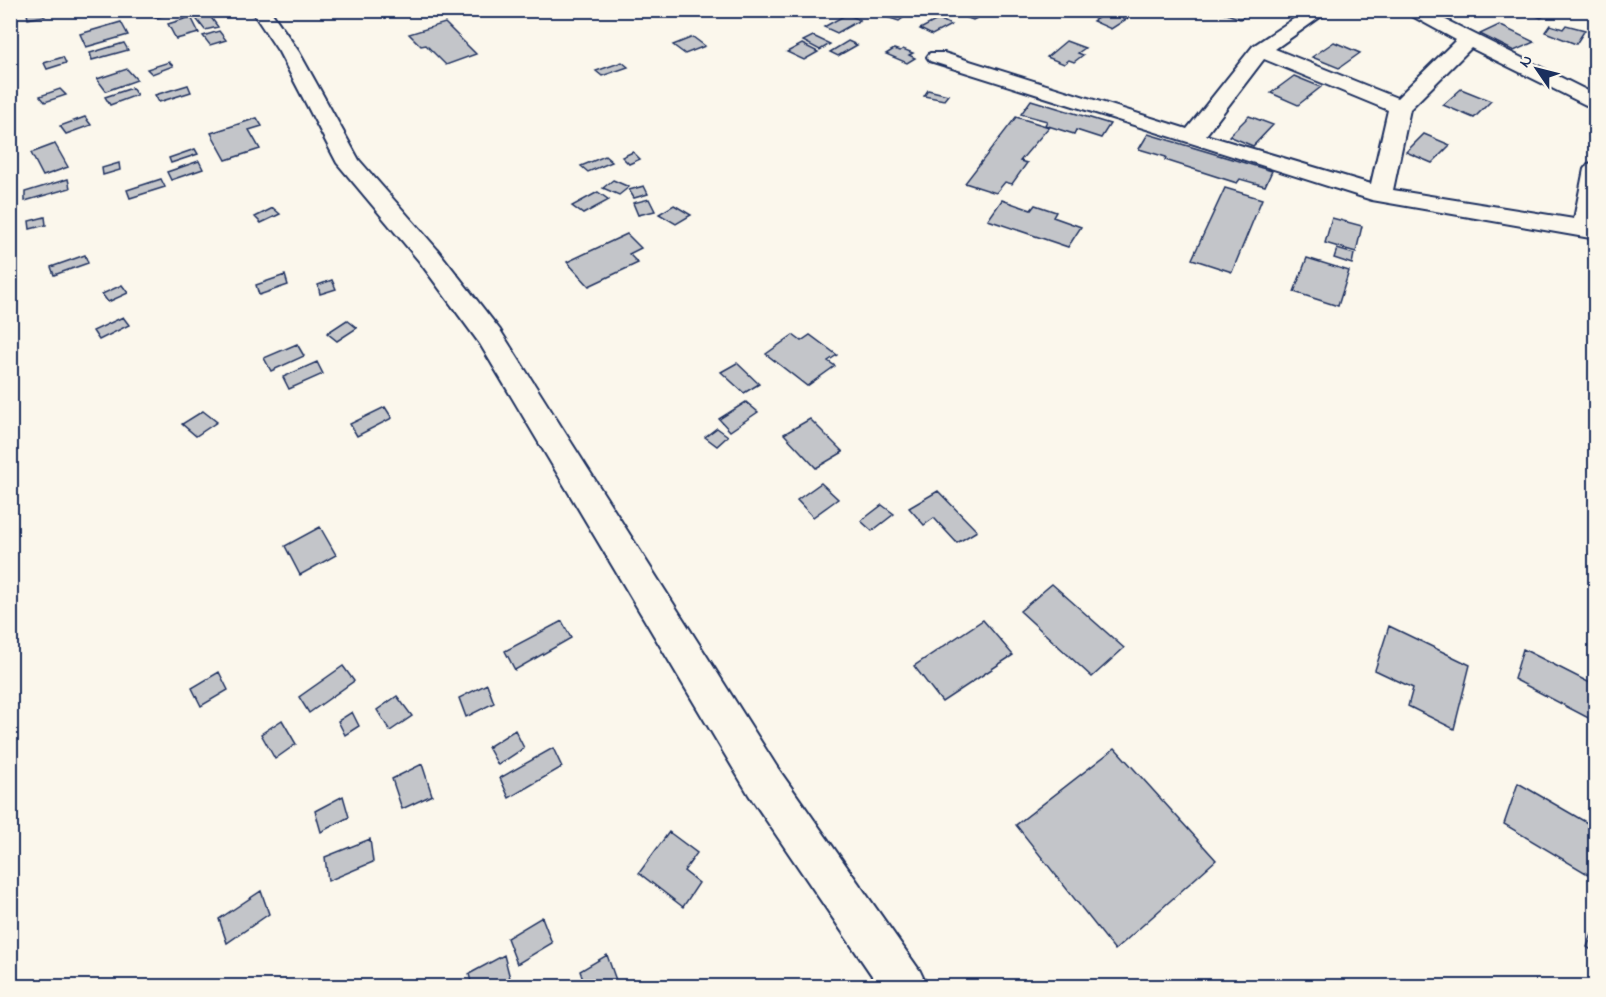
<svg xmlns="http://www.w3.org/2000/svg" width="1606" height="997" font-family="'Indie Flower',sans-serif">
	<style>
		.building { fill: #c3c5c9; stroke: #1b2f5e; stroke-width: 1.5 }
		.lines { fill: none; stroke-linecap: round; stroke-linejoin: round }
		.street-casing { stroke: #1b2f5e; stroke-width: 4 }
		.street { fill: #fbf7ec; fill-rule: evenodd }
	</style>
	<rect width="100%" height="100%" fill="#fbf7ec"/>
	<filter id="ink" filterUnits="userSpaceOnUse"><feTurbulence type="fractalNoise" baseFrequency=".0167" numOctaves="2"/><feDisplacementMap in="SourceGraphic" scale="12" xChannelSelector="R" yChannelSelector="G"/><feConvolveMatrix kernelMatrix="1 2 1 2 8 2 1 2 1" color-interpolation-filters="sRGB"/></filter>
	<g filter="url(#ink)">
		<!-- building -->
		<path class="building" d="M44,10L45,16L28,19L27,13Z
			M158,10H193L183,14L180,11L156,18L151,13Z
			M890,10H891L907,15L899,21L883,16Z
			M1110,10H1118L1131,16L1111,29L1093,21Z
			M1216,10H1242L1248,13L1240,19Z
			M1522,10H1538L1547,14L1541,18Z
			M975,11L983,15L973,20L965,17Z
			M207,12L218,27L205,30L194,16Z
			M847,14L860,20L837,33L824,27Z
			M191,17L199,33L176,39L168,24Z
			M939,19L951,25L932,35L920,29Z
			M121,22L128,35L86,47L80,34Z
			M445,23L476,54L446,65L426,45L421,46L409,34Z
			M1499,25L1534,42L1514,51L1480,34Z
			M1550,25L1563,29L1566,25L1585,30L1576,44L1545,32Z
			M219,31L226,40L210,45L203,36Z
			M813,36L830,44L820,50L803,41Z
			M693,37L705,46L685,54L673,45Z
			M848,41L857,45L838,56L830,52Z
			M1066,41L1085,48L1078,53L1083,55L1074,62L1069,60L1064,64L1047,57Z
			M1334,42L1360,53L1339,68L1312,57Z
			M124,43L128,50L92,60L90,53Z
			M802,44L818,52L804,60L787,52Z
			M894,49L900,51L903,49L913,53L909,55L915,58L907,63L886,54Z
			M63,57L66,63L47,69L44,63Z
			M169,62L173,66L152,74L147,69Z
			M622,62L628,67L602,76L596,71Z
			M127,69L137,80L106,91L97,79Z
			M1294,76L1321,87L1298,105L1271,93Z
			M188,85L191,92L159,102L155,95Z
			M132,88L137,95L110,105L105,97Z
			M60,89L66,95L45,102L40,96Z
			M1461,89L1491,101L1474,118L1443,105Z
			M928,90L948,95L944,100L924,96Z
			M1031,100L1110,124L1101,138L1076,130L1074,134L1045,125L1047,121L1021,114Z
			M1249,116L1273,125L1253,146L1229,136Z
			M85,117L91,125L66,134L60,126Z
			M1016,117L1049,127L1020,161L1027,163L1012,184L1005,182L996,193L965,183Z
			M257,118L262,126L249,130L260,149L226,160L211,133Z
			M1148,134L1272,171L1265,186L1240,179L1237,183L1165,160L1166,157L1139,149Z
			M1424,134L1450,145L1432,163L1406,152Z
			M55,144L68,167L43,176L31,153Z
			M195,149L198,154L171,163L169,158Z
			M633,152L640,159L629,164L622,157Z
			M605,156L612,162L588,172L581,166Z
			M199,161L203,169L171,180L167,172Z
			M119,163L120,170L103,175L102,168Z
			M68,179L70,188L25,201V192Z
			M161,179L165,187L130,198L127,190Z
			M613,180L629,187L619,195L603,188Z
			M644,186L648,194L634,198L629,190Z
			M1225,188L1262,199L1232,272L1192,259Z
			M598,192L609,200L583,214L572,206Z
			M649,199L655,211L638,215L633,203Z
			M1002,200L1031,210L1035,205L1056,212L1053,217L1081,227L1068,247L988,220Z
			M674,205L691,215L676,224L659,214Z
			M273,208L280,214L261,223L255,217Z
			M45,217L46,225L30,229L29,221Z
			M1332,218L1362,226L1356,252L1325,243Z
			M627,234L641,248L629,254L638,263L589,286L567,262Z
			M1337,249L1354,254L1352,264L1334,258Z
			M85,255L88,263L54,275L51,267Z
			M1307,258L1349,271L1338,306L1294,292Z
			M285,275L288,285L259,295L256,285Z
			M332,280L336,289L320,294L318,285Z
			M122,285L128,293L108,302L102,294Z
			M123,317L129,325L99,340L93,331Z
			M347,320L357,328L337,341L327,333Z
			M793,335L801,341L810,335L837,355L828,361L835,366L807,386L766,354Z
			M297,344L304,356L271,371L264,358Z
			M317,362L323,374L289,389L283,377Z
			M737,363L759,384L744,393L721,372Z
			M746,402L758,412L730,431L719,419Z
			M385,407L392,418L357,436L350,424Z
			M203,411L217,422L196,436L182,424Z
			M810,419L843,452L816,468L784,434Z
			M717,428L728,436L717,446L705,437Z
			M821,483L838,499L813,517L797,500Z
			M938,491L977,531L957,543L934,518L924,525L909,508Z
			M882,505L894,514L872,531L861,521Z
			M320,527L336,555L300,575L285,546Z
			M1052,584L1124,648L1092,677L1020,611Z
			M983,620L1013,655L942,702L914,666Z
			M562,621L571,638L515,670L505,651Z
			M1389,626L1470,665L1454,729L1408,706L1413,688L1375,670Z
			M1523,649L1596,686V722L1514,679Z
			M343,666L354,681L309,713L299,697Z
			M219,672L228,690L201,706L192,688Z
			M487,684L494,703L466,717L459,698Z
			M397,696L412,716L390,731L377,710Z
			M352,712L359,726L345,735L338,721Z
			M282,720L296,744L275,759L261,734Z
			M515,730L524,748L498,765L488,747Z
			M553,748L562,767L509,798L500,778Z
			M1115,748L1216,860L1115,950L1016,825Z
			M422,764L432,795L402,809L392,779Z
			M1518,783L1596,828V879L1504,824Z
			M343,796L349,817L321,832L315,811Z
			M669,832L697,853L684,871L699,883L683,907L639,873Z
			M370,839L373,862L328,881L325,857Z
			M261,891L269,914L227,943L219,919Z
			M542,917L552,943L517,964L507,938Z
			M1595,927H1596V953L1587,947Z
			M504,955L512,986H472L469,974Z
			M607,955L617,983L610,986H585L580,971Z"/>
		<g class="lines">
			<defs>
				<path id="street" d="M251,10H270L299,52L359,160L437,249L500,330L777,767L920,971L927,986H879L749,795L480,344L419,261L337,163L279,52Z
					M1307,10H1330L1275,49L1397,98L1456,40L1401,10H1426L1596,95V110L1471,48L1410,109L1393,190L1574,219L1584,169L1588,164L1596,162V239L1372,200L930,61L927,57L930,53H944L1187,129L1253,46ZM1264,59L1388,110L1371,184L1206,135Z"/>
			</defs>
			<!-- street casing -->
			<use href="#street" class="street-casing"/>
			<!-- street -->
			<use href="#street" class="street"/>
		</g>
	</g>
	<!-- margin -->
	<rect width="1606" height="997" fill="none" stroke="#fbf7ec" stroke-width="36"/>
	<rect x="18" y="18" width="1570" height="961" fill="none" stroke="#1b2f5e" stroke-width="2" filter="url(#ink)"/>
	<!-- north arrow -->
	<g transform="translate(1537 69) rotate(305)" stroke="#fbf7ec" stroke-width="4.5" paint-order="stroke">
	<path d="M0-4.5L10 22L0 15L-10 22Z" fill="#1b2f5e"/>
	<text y="-9" font-size="16" font-weight="bold" text-anchor="middle" fill="#1b2f5e">N</text>
	</g>
</svg>
